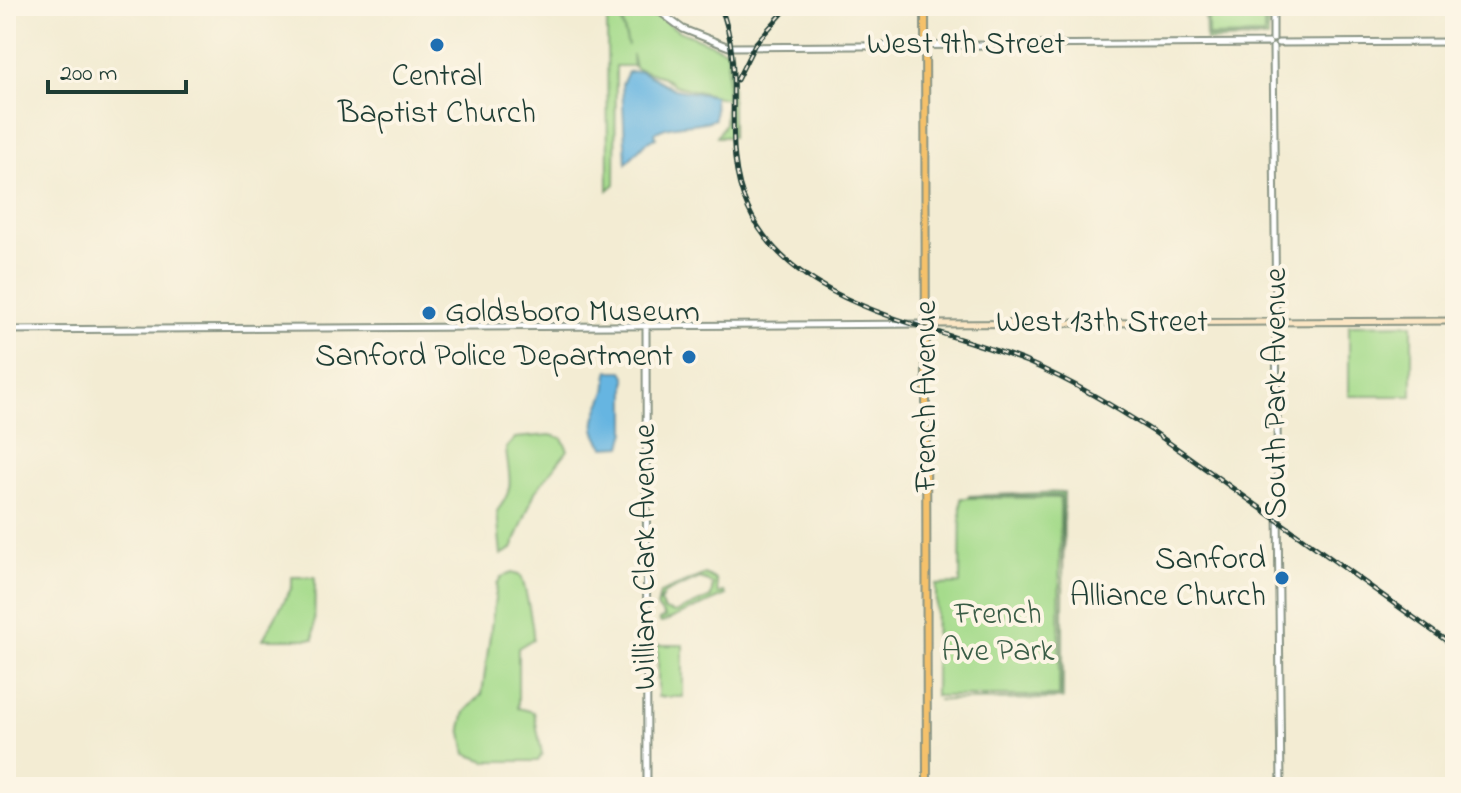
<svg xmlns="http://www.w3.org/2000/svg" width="1461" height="793" font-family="'Indie Flower',sans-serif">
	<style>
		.green { fill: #a6db8c; stroke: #628c60; stroke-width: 2; fill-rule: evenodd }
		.forest { fill: #84bb78; stroke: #527c56; stroke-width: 2 }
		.water { fill: #66b5e1; stroke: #42798a; stroke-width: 2 }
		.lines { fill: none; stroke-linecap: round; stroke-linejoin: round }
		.tertiary-casing { stroke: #899484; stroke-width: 9 }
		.secondary-casing { stroke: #899484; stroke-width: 9 }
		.primary-casing { stroke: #899484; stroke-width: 10 }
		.tertiary { stroke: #fff; stroke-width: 5 }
		.secondary { stroke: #fbe6c4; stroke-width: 5 }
		.primary { stroke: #f5c16b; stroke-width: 6 }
		.rail-casing { stroke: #1f3d34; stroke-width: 5 }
		.rail { stroke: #fcf5e5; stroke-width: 2; stroke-dasharray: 6; stroke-linecap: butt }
		.poi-dot { fill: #1f6fb2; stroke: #fcf5e5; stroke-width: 3 }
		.labels { text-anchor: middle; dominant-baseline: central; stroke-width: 8; stroke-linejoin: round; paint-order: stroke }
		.street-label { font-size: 32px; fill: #1f3d34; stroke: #fcf5e5 }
		.poi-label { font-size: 32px; fill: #1f3d34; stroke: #fcf5e5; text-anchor: end }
		.park-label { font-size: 32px; fill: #3a5d46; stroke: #fcf5e5 }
	</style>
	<rect width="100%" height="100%" fill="#fcf5e5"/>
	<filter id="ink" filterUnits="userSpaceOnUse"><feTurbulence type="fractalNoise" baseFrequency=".0125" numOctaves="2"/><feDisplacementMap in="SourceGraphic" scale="16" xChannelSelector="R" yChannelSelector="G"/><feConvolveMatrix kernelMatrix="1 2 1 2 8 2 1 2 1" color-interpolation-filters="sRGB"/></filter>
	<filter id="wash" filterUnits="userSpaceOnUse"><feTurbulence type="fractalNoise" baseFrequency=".006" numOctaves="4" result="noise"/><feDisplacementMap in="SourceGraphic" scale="32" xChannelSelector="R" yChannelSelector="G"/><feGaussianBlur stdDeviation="1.8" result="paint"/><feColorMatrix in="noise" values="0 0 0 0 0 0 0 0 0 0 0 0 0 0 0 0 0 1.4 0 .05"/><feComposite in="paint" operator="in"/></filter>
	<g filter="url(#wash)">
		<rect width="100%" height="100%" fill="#f3ecd3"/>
		<!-- green -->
		<path class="green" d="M607,6H617L628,46L619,6H643L679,31L728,51L726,99L674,85L663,77L635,68L632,54L633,66H616L615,184L608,190Z
			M1205,6L1208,38L1265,37L1266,6H1269L1268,38L1206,41Z
			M1208,6H1264V35L1208,36Z
			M729,49L732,53V137H717L725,123Z
			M1412,324V396H1349V325Z
			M550,435L562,438L568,450L535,492L512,549L501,555L497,511C517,486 508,477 506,448L515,438Z
			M961,498H1060L1059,696H935L936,585L960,584Z
			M1063,569V699L937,700L1061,698Z
			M512,573L521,576C525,585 534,630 533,639L518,648V708L534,712L542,754L538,761H486L466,754L461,728L465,712L482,694L497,584L501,577Z
			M705,574L716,580L718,594L724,592L726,595L661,623L659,620L665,617L657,607L660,593ZM700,578L713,584L711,597L675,613L664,610L660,602L664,594Z
			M292,577H315L314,639H263L292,587Z
			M658,645H683V697H658Z"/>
		<!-- forest -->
		<path class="forest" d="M1064,492L1063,569L1061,496H968Z"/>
		<!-- water -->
		<path class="water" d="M641,71L674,89L714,96L715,119C696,127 670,122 655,133L656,138L645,143L626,163L622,84L628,72Z
			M609,371H623L626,376V431L622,446L604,447C586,423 598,414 606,391C608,384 606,377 609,371Z"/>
	</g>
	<g filter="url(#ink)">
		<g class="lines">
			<defs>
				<path id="tertiary" d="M652,6L683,29L729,47L1269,43
					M1273,39V6
					M1278,43L1455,42
					M1273,47L1281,787
					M646,326L647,787
					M6,330L927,324"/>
				<path id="secondary" d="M927,324L1455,321"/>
				<path id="primary" d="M925,6L927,787"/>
			</defs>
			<!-- tertiary casing -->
			<use href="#tertiary" class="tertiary-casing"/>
			<!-- secondary casing -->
			<use href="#secondary" class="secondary-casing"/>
			<!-- primary casing -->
			<use href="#primary" class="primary-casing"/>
			<!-- tertiary -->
			<use href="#tertiary" class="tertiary"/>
			<!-- secondary -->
			<use href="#secondary" class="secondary"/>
			<!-- primary -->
			<use href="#primary" class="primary"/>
			<defs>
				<path id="rail" d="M720,6C748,70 718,144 748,208C793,309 934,324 1027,362C1072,381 1113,406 1154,432L1455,647
					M737,80L755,44L789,6"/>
			</defs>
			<!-- rail casing -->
			<use href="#rail" class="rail-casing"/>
			<!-- rail -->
			<use href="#rail" class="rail"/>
		</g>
	</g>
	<!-- markers -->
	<g class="poi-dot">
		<circle cx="437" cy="45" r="8"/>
		<circle cx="429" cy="313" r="8"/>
		<circle cx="689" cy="357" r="8"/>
		<circle cx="1282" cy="578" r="8"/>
	</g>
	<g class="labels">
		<!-- street labels -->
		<g class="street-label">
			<text x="966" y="45">West 9th Street</text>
			<text x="1102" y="323">West 13th Street</text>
			<text transform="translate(1277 393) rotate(-90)">South Park Avenue</text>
			<text transform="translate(927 396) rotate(-90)">French Avenue</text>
			<text transform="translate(646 557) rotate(-90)">William Clark Avenue</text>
		</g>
		<!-- poi labels -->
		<g class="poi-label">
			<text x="437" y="77" text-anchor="middle">Central<tspan x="437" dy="37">Baptist Church</tspan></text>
			<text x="445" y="313" text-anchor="start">Goldsboro Museum</text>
			<text x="673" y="357">Sanford Police Department</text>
			<text x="1266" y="560">Sanford<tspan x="1266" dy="37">Alliance Church</tspan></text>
		</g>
		<!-- park labels -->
		<g class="park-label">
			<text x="998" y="615">French<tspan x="998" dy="37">Ave Park</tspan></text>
		</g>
	</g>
	<!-- margin -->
	<rect width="1461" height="793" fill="none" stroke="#fcf5e5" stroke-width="32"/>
	<!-- scale -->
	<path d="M48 80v12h138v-12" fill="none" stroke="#1f3d34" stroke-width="4"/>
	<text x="60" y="80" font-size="24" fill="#1f3d34" stroke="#fcf5e5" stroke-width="6" paint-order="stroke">200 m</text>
</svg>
